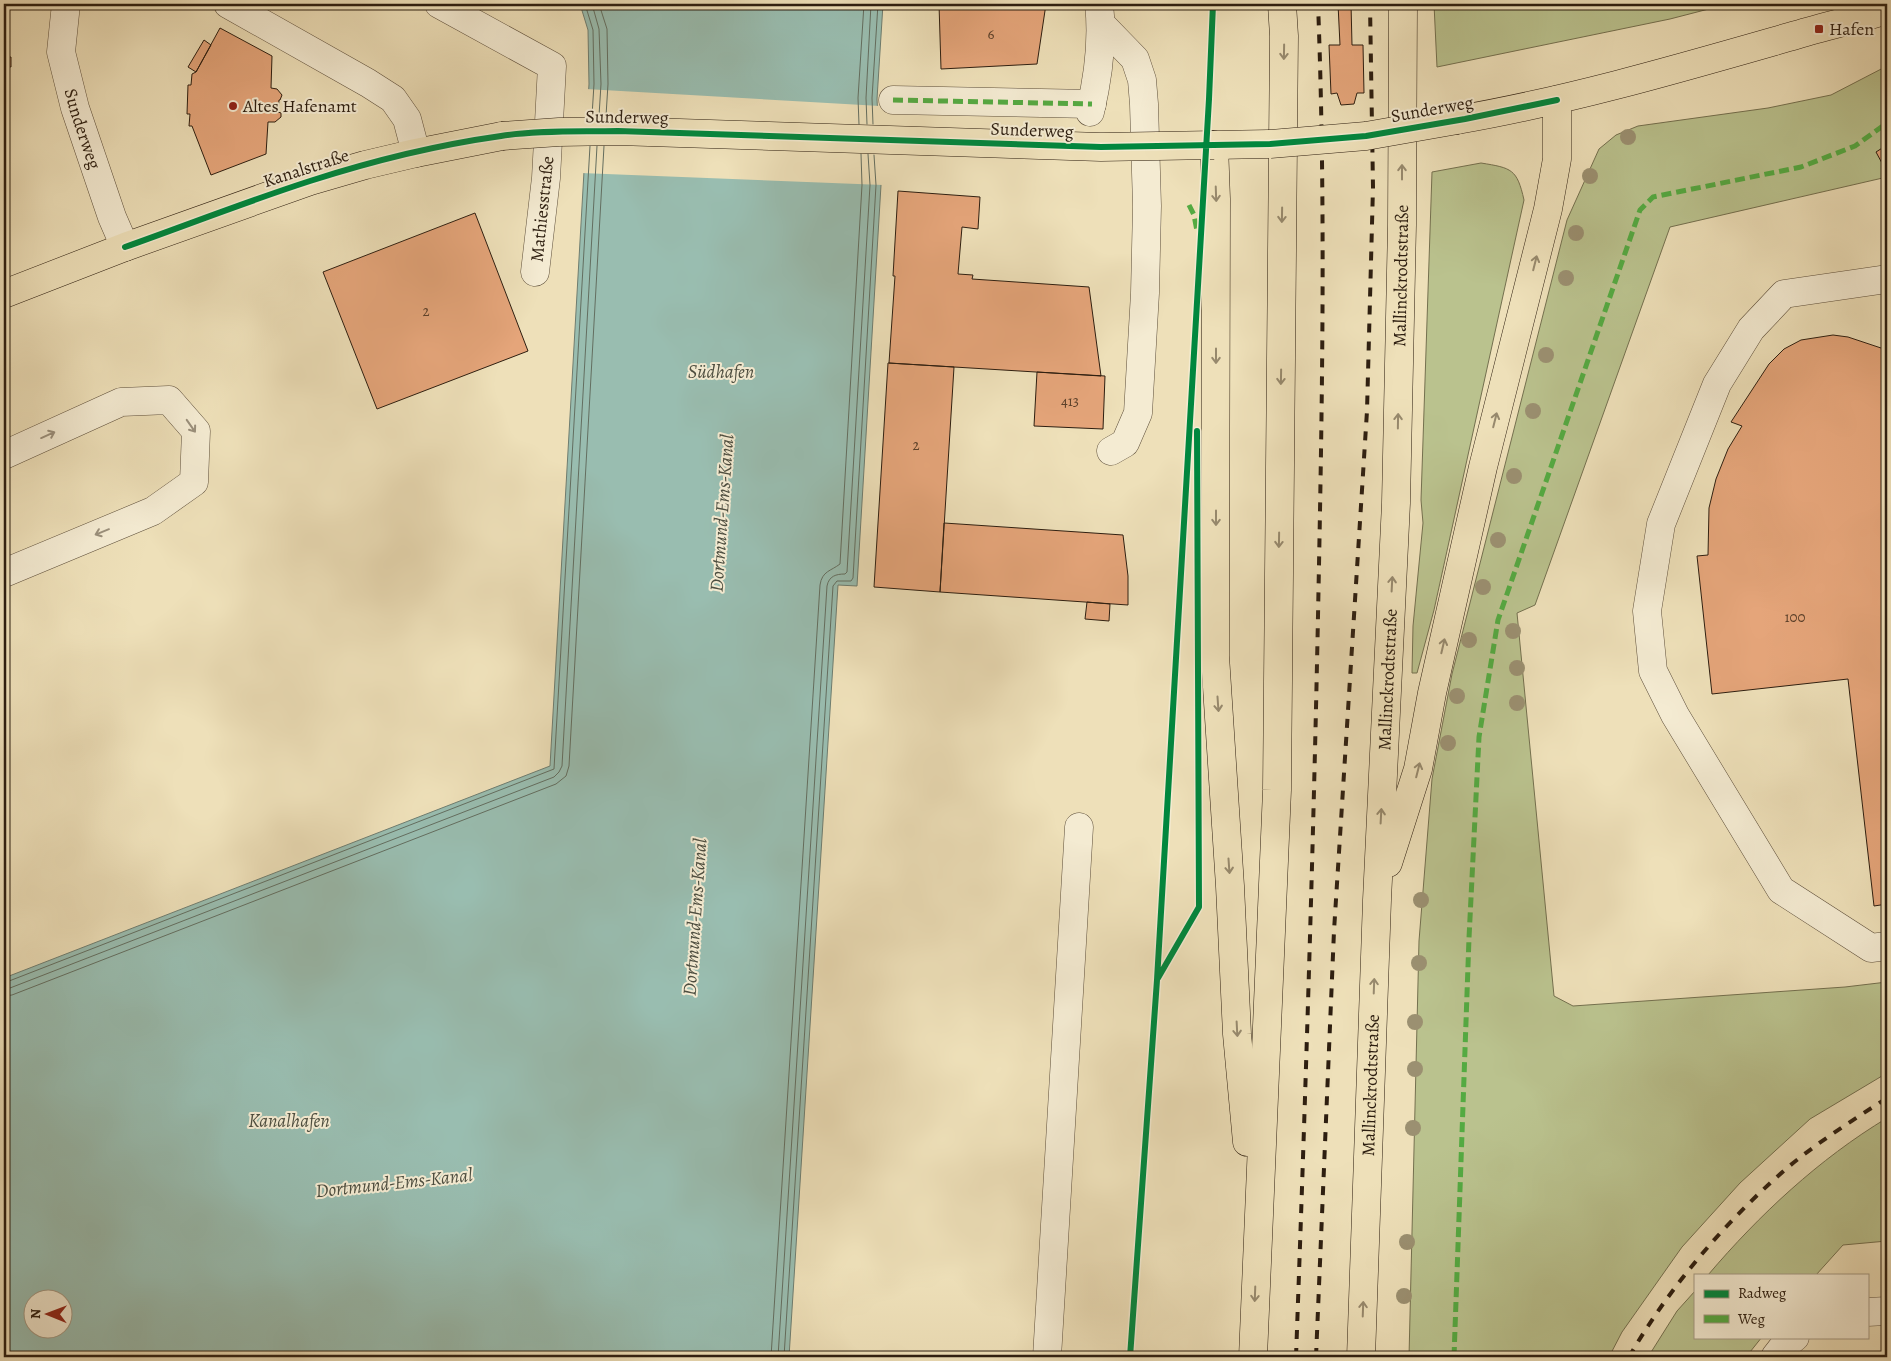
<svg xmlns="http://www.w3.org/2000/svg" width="1891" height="1361" font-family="Alegreya,serif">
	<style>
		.green { fill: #bac28e; stroke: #74704f }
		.water { fill: #99bdb0; stroke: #6e7d70; fill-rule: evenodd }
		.pier { fill: #eee0b9 }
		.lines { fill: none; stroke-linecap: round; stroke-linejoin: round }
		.shore { stroke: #636e60; stroke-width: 1 }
		.building { fill: #e5a57a; stroke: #2d1e10 }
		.minor-casing { stroke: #5d4e3a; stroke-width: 29 }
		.major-casing { stroke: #2d1e10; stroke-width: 29 }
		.highway-casing { stroke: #2d1e10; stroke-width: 29 }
		.minor { stroke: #f4ebd2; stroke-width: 28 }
		.major { stroke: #eee0b9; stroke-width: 28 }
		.highway { stroke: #eee0b9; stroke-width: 28 }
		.rail { stroke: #2d1e10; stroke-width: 4; stroke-dasharray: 9 9; stroke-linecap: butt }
		.major-bridge-casing { stroke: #2d1e10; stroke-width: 29; stroke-linecap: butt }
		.major-bridge { stroke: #eee0b9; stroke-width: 28 }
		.quiet { stroke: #54aa42; stroke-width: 5; stroke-dasharray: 10 5; stroke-linecap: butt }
		.cycleway-casing { stroke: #f4ebd2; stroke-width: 9 }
		.cycleway { stroke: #00873e; stroke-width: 6 }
		.tree { fill: #9b9071 }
		.oneway { stroke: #97896d }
		.oneway2 { stroke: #9a8f7b }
		.poi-dot { fill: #8f2418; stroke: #f4ebd2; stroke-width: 2 }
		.labels { text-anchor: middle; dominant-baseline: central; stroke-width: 4; stroke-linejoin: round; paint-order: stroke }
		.number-label { font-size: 15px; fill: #5b402a }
		.poi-label { font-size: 18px; fill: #2d1e10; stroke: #f4ebd2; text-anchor: start }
		.street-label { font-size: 18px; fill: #2d1e10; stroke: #f4ebd2 }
		.water-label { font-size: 19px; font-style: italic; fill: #4d4e40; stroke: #f4ebd2 }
	</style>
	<rect width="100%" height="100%" fill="#eee0b9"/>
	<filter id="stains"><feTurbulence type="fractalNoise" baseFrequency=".004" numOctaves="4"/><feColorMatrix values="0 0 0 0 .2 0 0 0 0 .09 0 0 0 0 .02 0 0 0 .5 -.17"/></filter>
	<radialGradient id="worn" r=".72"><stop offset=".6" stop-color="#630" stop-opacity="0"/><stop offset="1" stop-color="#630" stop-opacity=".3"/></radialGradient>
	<!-- green -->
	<path class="green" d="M1434,4H1728L1670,19L1437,67Z
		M1887,66V177L1670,227L1535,605L1517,613L1554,996L1573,1006L1845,987L1887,982V1073L1810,1119L1740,1183L1682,1247L1622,1332L1609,1357H1409L1419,941L1432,779L1452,674L1567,220L1599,149L1616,135L1638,126L1768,108L1831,95Z
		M1481,163C1512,168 1517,169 1524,200L1434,610L1417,673H1412L1413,626L1423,523L1421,500L1432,172Z
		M1887,1118V1241L1843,1245L1816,1275H1708C1759,1215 1819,1159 1887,1118Z
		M1695,1291V1337H1762L1746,1357H1648L1677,1311Z"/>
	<!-- water -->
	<path class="water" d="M580,4H883L877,99L881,185L857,586L838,585L789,1357H4V978L550,766L589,84L588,30ZM32,1298H62V1328H32Z"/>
	<!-- pier -->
	<path class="pier" d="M586,89L880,106L883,185L581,173Z"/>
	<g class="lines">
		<!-- shore -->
		<path class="shore" d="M585,4L593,30L594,84L592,116
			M592,4L599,29L601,84L599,116
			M599,4L607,29L608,84L606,116
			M859,124L858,98L864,4
			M867,124L866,98L871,4
			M873,124L872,98L878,4
			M4,983L554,769L590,146
			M4,989L10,988L554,777L559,772L562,766L597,146
			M4,996L12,995L556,784L566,776L569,766L604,146
			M771,1357L820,585C822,571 831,571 840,564L862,185L861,154
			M778,1357L827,586C829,576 836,574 845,574L847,572L870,185L868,154
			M784,1357L833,586L837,581H851L853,578L876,185L874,155"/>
	</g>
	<!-- building -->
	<path class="building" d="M939,4H1046L1037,64L941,69Z
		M1338,4H1351L1352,45H1363L1364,93H1357L1354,104L1341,105L1337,93L1331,94L1329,45H1340Z
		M220,28L272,56L271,88L277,89L282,95L280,100H279L278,112L281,113V117L275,122H268L266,154L211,175L192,126H189L190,114H187L188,85H191L192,74L196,72Z
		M204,40L211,45L196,72L188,67Z
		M4,57H11V67L4,66Z
		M1887,145V163L1883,165L1876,152Z
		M898,191L980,197L978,229L962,227L958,274L973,275L972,279L1089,287L1101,376L889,363L895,276H893Z
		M475,213L528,351L377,409L323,272Z
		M1833,335L1848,337L1887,350V904L1874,906L1848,679L1712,694L1697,556L1708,555L1709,508L1716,479L1728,449L1742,426L1731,422L1769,364L1784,349L1801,340Z
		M888,363L954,367L940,592L874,587Z
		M1037,372L1105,376L1103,429L1034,426Z
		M944,523L1123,535L1128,576V605L940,592Z
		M1087,602L1110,604L1109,621L1085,619Z"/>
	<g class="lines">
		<defs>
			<g id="minor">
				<path id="s1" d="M66,4L61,52L75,108L112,217L125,247"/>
				<path d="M228,4L368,83L393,99L407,119L416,153"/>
				<path d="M439,4L552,66L546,178L535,272"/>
				<path d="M1102,25L1135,59L1142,80L1144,104L1147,206L1145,293L1138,413L1125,443L1111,451"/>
				<path d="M893,100L1092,104"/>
				<path d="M1090,112C1098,78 1103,39 1099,4"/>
				<path d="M1887,279L1784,294L1751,329L1717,384L1661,524L1647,611L1653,671L1675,715L1781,890L1871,948L1887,946"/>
				<path d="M4,455L121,402L169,400L196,431L194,482L153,511L4,573"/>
				<path d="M1867,1312L1887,1311"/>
				<path d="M1047,1357L1079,827"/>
				<path d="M1775,1357L1782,1348L1795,1337"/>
			</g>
			<path id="major" d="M1457,120C1572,100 1684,67 1796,35C1826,26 1857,19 1887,10
				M1214,145L1270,144
				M4,294L125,247L310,181L365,165L416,153L502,136"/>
			<g id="highway">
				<path d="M1214,145L1216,199L1215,656L1230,886L1237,1034L1247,1142"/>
				<path d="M1388,863L1418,769L1432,693L1483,467L1548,209L1557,159V100"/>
				<path d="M1253,1357L1277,790L1284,36L1282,4"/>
				<path id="s2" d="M1361,1357L1377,900L1396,503L1402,225L1403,4"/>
			</g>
		</defs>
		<!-- minor casing -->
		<use href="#minor" class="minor-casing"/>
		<!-- major casing -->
		<use href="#major" class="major-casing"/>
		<!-- highway casing -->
		<use href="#highway" class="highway-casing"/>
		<!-- minor -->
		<use href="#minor" class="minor"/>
		<!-- major -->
		<use href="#major" class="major"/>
		<!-- highway -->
		<use href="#highway" class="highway"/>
		<!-- rail -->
		<path class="rail" d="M1296,1357C1305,1110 1313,863 1318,616C1322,412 1326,208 1318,4
			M1316,1357L1334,931L1367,411L1373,187L1370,4
			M1629,1357C1670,1286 1725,1222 1787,1168C1818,1142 1853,1120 1887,1098"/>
		<defs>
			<path id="major-bridge" d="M502,136L559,132L618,131L1101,147L1214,145
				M1270,144L1366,136L1457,120"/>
		</defs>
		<!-- major-bridge casing -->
		<use href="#major-bridge" class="major-bridge-casing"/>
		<!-- major-bridge -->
		<use href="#major-bridge" class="major-bridge"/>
		<!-- quiet -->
		<path class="quiet" d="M893,100L1092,104
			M1189,205L1194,215L1197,231
			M1454,1357L1469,938L1479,737L1498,620L1640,210L1653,197L1801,167L1855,146L1887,123"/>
		<defs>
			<path id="cycleway" d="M125,247C187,225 248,201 310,181C372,161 437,145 501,136C540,130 580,132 618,131L1101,147L1270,144L1366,136L1465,119L1557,100
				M1158,978L1199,907L1197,431
				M1130,1357L1157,980L1209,99L1213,4"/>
		</defs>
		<!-- cycleway casing -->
		<use href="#cycleway" class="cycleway-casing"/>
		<!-- cycleway -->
		<use href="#cycleway" class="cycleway"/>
	</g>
	<!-- trees -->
	<g class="tree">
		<circle cx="1628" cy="137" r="8"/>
		<circle cx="1590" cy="176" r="8"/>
		<circle cx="1576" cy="233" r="8"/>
		<circle cx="1566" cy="278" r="8"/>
		<circle cx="1546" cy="355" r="8"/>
		<circle cx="1533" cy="411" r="8"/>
		<circle cx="1514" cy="476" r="8"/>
		<circle cx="1498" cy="540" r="8"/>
		<circle cx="1483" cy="587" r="8"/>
		<circle cx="1513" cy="631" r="8"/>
		<circle cx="1469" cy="640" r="8"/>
		<circle cx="1517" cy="668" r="8"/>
		<circle cx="1457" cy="696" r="8"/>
		<circle cx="1517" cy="703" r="8"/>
		<circle cx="1448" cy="743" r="8"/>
		<circle cx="1421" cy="900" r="8"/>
		<circle cx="1419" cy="963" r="8"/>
		<circle cx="1415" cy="1022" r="8"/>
		<circle cx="1415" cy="1069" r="8"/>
		<circle cx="1413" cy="1128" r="8"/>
		<circle cx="1407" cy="1242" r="8"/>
		<circle cx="1404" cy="1296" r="8"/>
	</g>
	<!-- one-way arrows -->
	<defs><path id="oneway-shaft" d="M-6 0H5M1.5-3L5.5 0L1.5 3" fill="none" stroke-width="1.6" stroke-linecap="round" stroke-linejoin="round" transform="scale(1.25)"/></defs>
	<g class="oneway">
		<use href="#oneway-shaft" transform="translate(1284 52) rotate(91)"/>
		<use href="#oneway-shaft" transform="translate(1402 172) rotate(-90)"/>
		<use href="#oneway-shaft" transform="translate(1216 194) rotate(88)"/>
		<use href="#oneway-shaft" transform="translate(1282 215) rotate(91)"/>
		<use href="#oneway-shaft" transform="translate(1535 263) rotate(-76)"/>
		<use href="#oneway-shaft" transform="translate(1216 356) rotate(90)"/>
		<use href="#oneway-shaft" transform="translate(1281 377) rotate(91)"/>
		<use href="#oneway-shaft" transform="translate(1495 420) rotate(-76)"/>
		<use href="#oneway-shaft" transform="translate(1398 421) rotate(-89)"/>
		<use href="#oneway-shaft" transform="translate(1216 518) rotate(90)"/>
		<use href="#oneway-shaft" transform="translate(1279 540) rotate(91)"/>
		<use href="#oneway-shaft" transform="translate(1392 584) rotate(-87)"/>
		<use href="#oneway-shaft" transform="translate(1443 646) rotate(-77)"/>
		<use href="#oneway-shaft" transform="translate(1218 704) rotate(86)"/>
		<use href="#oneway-shaft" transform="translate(1418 770) rotate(-76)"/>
		<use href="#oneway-shaft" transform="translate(1381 816) rotate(-87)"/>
		<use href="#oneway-shaft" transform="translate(1229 866) rotate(86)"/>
		<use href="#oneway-shaft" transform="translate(1374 986) rotate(-88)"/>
		<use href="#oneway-shaft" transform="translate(1237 1029) rotate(87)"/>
		<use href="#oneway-shaft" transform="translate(1255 1294) rotate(92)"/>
		<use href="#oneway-shaft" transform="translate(1363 1309) rotate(-88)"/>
	</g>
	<g class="oneway2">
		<use href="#oneway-shaft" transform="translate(191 426) rotate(55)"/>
		<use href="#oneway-shaft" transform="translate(48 435) rotate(-24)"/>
		<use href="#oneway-shaft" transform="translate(102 532) rotate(158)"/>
	</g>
	<!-- markers -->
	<g class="poi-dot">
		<rect x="1814" y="24" width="10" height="10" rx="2.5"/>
		<circle cx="233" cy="106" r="5"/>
	</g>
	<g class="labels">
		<!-- number labels -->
		<g class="number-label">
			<text x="991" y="34">6</text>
			<text x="426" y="311">2</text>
			<text x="1070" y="401">413</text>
			<text x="916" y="445">2</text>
			<text x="1795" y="617">100</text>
		</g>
		<!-- poi labels -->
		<g class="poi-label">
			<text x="1829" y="29">Hafen</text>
			<text x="243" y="106">Altes Hafenamt</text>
		</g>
		<!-- street labels -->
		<g class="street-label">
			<text transform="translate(1432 109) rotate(-10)">Sunderweg</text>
			<text transform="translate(627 117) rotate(1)">Sunderweg</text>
			<text stroke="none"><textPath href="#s1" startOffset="128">Sunderweg</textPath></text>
			<text transform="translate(1032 130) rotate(2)">Sunderweg</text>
			<text transform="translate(306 168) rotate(-18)">Kanalstraße</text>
			<text transform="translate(542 209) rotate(-84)">Mathiesstraße</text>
			<text stroke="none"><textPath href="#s2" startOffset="1082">Mallinckrodtstraße</textPath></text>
			<text stroke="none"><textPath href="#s2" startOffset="678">Mallinckrodtstraße</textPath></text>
			<text stroke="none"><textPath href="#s2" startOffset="272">Mallinckrodtstraße</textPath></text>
		</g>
		<!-- water labels -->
		<g class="water-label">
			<text x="721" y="372">Südhafen</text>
			<text transform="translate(722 513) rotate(-86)">Dortmund-Ems-Kanal</text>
			<text transform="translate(695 917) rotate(-86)">Dortmund-Ems-Kanal</text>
			<text x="289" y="1121">Kanalhafen</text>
			<text transform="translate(394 1183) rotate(-6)">Dortmund-Ems-Kanal</text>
		</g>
	</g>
	<!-- margin -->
	<rect width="1891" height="1361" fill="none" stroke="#eee0b9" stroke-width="20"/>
	<rect x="5" y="5" width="1881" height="1351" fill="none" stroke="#2d1e10" stroke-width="2.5"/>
	<rect x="10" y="10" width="1871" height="1341" fill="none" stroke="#2d1e10"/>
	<!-- legend -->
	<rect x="1694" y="1274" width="175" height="65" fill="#f4ebd2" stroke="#a49984"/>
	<rect x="1704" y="1290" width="25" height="8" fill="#00873e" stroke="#a49984"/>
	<text x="1738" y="1298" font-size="15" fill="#2d1e10">Radweg</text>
	<rect x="1704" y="1315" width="25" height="8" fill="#54aa42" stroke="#a49984"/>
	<text x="1738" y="1324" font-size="15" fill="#2d1e10">Weg</text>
	<!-- north arrow -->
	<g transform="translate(48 1314) rotate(271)"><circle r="24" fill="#f4ebd2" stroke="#a49984"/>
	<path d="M0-4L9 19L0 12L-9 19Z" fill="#8f2418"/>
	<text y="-8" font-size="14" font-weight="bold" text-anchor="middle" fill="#2d1e10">N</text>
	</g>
	<rect width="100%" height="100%" filter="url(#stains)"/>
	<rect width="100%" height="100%" fill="url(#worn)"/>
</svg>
